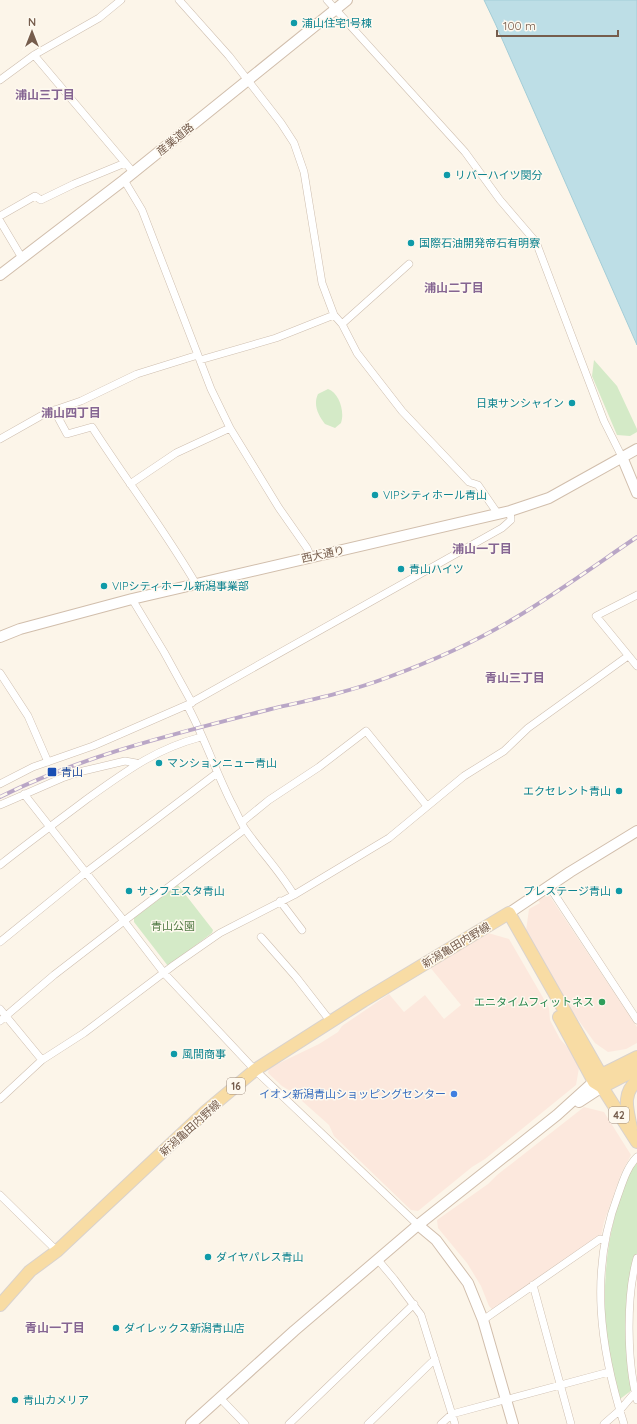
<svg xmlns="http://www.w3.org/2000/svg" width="637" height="1424" font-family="Quicksand,'Noto Sans JP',sans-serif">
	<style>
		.commercial { fill: #fce8dd }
		.green { fill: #d4eac7 }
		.water { fill: #bddee6; stroke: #a4cdd7 }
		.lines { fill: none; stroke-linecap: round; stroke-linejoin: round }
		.street-casing { stroke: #cebeaf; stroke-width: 8 }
		.secondary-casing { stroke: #d1beac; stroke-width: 12 }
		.primary-casing { stroke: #d9d2cd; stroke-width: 14 }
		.street { stroke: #fff; stroke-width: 7 }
		.secondary { stroke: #fff; stroke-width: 10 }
		.primary { stroke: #f8dca4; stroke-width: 12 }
		.rail-casing { stroke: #b9a6c6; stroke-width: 4 }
		.rail { stroke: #fef9ef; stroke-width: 2.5; stroke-dasharray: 8; stroke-linecap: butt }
		.culture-dot { fill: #0f9aa8; stroke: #fef9ef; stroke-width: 1.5 }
		.transit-dot { fill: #1a4fb4; stroke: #fef9ef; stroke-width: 1.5 }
		.leisure-dot { fill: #2e9e5b; stroke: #fef9ef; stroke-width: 1.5 }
		.shop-dot { fill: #3f7fe0; stroke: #fef9ef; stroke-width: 1.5 }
		.labels { text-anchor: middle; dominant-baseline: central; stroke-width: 3; stroke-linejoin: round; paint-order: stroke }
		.shield { fill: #fef9ef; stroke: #9f8c7e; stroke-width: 1 }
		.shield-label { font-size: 10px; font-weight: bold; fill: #765d4d }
		.culture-label { font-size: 11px; fill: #0d838f; stroke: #fef9ef; text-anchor: start }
		.street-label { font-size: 11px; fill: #765d4d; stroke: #fef9ef }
		.transit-label { font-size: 11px; fill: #164399; stroke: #fef9ef; text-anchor: start }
		.park-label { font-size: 11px; fill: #537b45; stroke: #fef9ef }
		.leisure-label { font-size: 11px; fill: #27864d; stroke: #fef9ef; text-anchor: end }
		.shop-label { font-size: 11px; fill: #366cbe; stroke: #fef9ef; text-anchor: end }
		.neighbourhood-label { font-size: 12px; font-weight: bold; fill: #856592; stroke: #fef9ef }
	</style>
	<rect width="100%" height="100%" fill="#fcf5e9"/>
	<!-- commercial -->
	<path class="commercial" d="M549,895L637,1027V1043L626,1049L608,1052L595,1043L571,1010L526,931L529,909L540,903L538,900Z
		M488,933L509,939L549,1008L550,1020L560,1039L570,1050L579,1068L576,1085L485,1159L472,1167L418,1211L411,1210L334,1136L329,1125L292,1092L282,1086L268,1073L269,1068L319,1044L338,1032L342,1026L389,994L404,1012L425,995L444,1019L461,1005L429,966Z
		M584,1107L604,1112L631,1155L621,1174L604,1222L601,1236L494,1311L489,1306L481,1286L467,1263L438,1228L437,1220L488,1184L497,1175Z"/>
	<!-- green -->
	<path class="green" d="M594,360L617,386L637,429V432L630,436L617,435L592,376Z
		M328,389C339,393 345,411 341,423L335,428L325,424C318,415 313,405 318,394Z
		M178,885L213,930L212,933L168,966L134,922V918Z
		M637,1156V1254L631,1279L632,1390L620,1399C615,1383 610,1366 607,1349C604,1339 605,1327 605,1316C603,1258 612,1208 637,1156Z"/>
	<!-- water -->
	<path class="water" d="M484,0H637V345L495,23Z"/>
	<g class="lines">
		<defs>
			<path id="street" d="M179,0L229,56L281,123L294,143L304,172L322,283L334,315L342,324L357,353L402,411L469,482L478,485L498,514
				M327,0L465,152L500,200L536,242L604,421L622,457
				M34,55L133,172
				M0,80L34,55L99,18L121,0
				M124,180L142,210L211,389L230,428L279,508L307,548L311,557
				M0,216L35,196L41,200L74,184L125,163
				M0,221L22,258
				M342,324L409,264
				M200,360L276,338L334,315
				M54,410L67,434L92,427C126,480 164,529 196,584
				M0,439L46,413L81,401L137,374L198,355
				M130,484L176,453L230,428
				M637,595L596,616L637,666
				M132,599L164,652L192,703
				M0,673L28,716L48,762
				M187,705C204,736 215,770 231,802C236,811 240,821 245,829C261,852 279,870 294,895
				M0,784L33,767L93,746L187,705L502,528L511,520L510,511
				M0,805L62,778L83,771L125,761L136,763
				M242,822L269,800L319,767L366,731L427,806
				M245,829L124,921L164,973L255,1070L418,1225
				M0,865C29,842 58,821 87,799C125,772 155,749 201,737
				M549,886L637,1020
				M280,901L302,930
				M261,937L296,977L331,1022
				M0,942L85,873L217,773
				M0,1009L42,1060
				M0,1021L54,975L124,921L24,794
				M0,1099L42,1060L84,1033L174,965L220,933L294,895L389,838L464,776L504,751L528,728L628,656
				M0,1195L57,1251
				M637,1258C626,1296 627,1362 637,1400
				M378,1260L394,1279L421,1315L455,1424
				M533,1285L571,1424
				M483,1320L600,1239L605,1240
				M220,1398L245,1424
				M289,1424L414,1304
				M368,1424L435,1359
				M441,1424L452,1414L609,1372
				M604,1424L620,1410L637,1390
				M624,1424C600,1348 589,1271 618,1195C623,1181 627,1167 637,1157"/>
			<path id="secondary" d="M0,275L124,180L347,0
				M622,457L637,493
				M0,637L20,629L132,599L510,511L549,498L637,449
				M509,913L570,872L637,831
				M579,1102L602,1087
				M418,1225L436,1240L468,1283L483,1320L513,1424
				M191,1424L294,1331L418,1225L557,1115L599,1077"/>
			<path id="primary" d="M559,1017L594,1082L602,1087
				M601,1075L637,1057
				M602,1087L637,1069
				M631,1128C628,1111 621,1094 637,1081
				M0,1305L30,1271L57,1251L205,1112L255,1070L363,1001L509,913L601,1075L602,1087L637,1142"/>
		</defs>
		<!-- street casing -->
		<use href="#street" class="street-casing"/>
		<!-- secondary casing -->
		<use href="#secondary" class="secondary-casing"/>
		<!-- primary casing -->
		<use href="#primary" class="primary-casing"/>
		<!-- street -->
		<use href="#street" class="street"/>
		<!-- secondary -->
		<use href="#secondary" class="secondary"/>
		<!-- primary -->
		<use href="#primary" class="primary"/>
		<defs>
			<path id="rail" d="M0,797C86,754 179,733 271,709C310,700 349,692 386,678C430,662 475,642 515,618C557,593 597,564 637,537"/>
		</defs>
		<!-- rail casing -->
		<use href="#rail" class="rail-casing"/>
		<!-- rail -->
		<use href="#rail" class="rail"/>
	</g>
	<!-- markers -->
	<g class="culture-dot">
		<circle cx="294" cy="23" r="4"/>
		<circle cx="447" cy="175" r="4"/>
		<circle cx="411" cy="243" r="4"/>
		<circle cx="572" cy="403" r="4"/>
		<circle cx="375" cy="495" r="4"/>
		<circle cx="401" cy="569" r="4"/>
		<circle cx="104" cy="586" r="4"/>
		<circle cx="159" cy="763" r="4"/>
		<circle cx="619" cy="791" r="4"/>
		<circle cx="129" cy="891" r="4"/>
		<circle cx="619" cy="891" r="4"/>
		<circle cx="174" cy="1054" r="4"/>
		<circle cx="208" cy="1257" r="4"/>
		<circle cx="116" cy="1328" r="4"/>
		<circle cx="15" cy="1400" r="4"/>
	</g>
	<rect class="transit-dot" x="47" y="767" width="10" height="10" rx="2"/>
	<circle class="leisure-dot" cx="602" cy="1002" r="4"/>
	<circle class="shop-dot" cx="454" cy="1094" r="4"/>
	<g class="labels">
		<!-- shield labels -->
		<g class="shield">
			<rect x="227" y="1078" width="18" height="16" rx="3"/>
			<rect x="609" y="1107" width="20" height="16" rx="3"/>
		</g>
		<g class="shield-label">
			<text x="236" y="1086">16</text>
			<text x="619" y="1115">42</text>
		</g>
		<!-- culture labels -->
		<g class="culture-label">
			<text x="302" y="23">浦山住宅1号棟</text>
			<text x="455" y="175">リバーハイツ関分</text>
			<text x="419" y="243">国際石油開発帝石有明寮</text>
			<text x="564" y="403" text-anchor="end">日東サンシャイン</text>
			<text x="383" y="495">VIPシティホール青山</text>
			<text x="409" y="569">青山ハイツ</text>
			<text x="112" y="586">VIPシティホール新潟事業部</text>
			<text x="167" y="763">マンションニュー青山</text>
			<text x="611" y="791" text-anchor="end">エクセレント青山</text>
			<text x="137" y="891">サンフェスタ青山</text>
			<text x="611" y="891" text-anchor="end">プレステージ青山</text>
			<text x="182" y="1054">風間商事</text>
			<text x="216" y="1257">ダイヤパレス青山</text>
			<text x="124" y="1328">ダイレックス新潟青山店</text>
			<text x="23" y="1400">青山カメリア</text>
		</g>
		<!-- street labels -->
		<g class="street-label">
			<text transform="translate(175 139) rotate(-39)">産業道路</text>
			<text transform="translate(323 554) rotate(-12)">西大通り</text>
			<text transform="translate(456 945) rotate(-31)">新潟亀田内野線</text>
			<text transform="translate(190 1128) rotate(-42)">新潟亀田内野線</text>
		</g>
		<!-- transit labels -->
		<g class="transit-label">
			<text x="61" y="772">青山</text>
		</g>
		<!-- park labels -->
		<g class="park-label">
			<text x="173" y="926">青山公園</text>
		</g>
		<!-- leisure labels -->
		<g class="leisure-label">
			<text x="594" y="1002">エニタイムフィットネス</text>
		</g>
		<!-- shop labels -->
		<g class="shop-label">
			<text x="446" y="1094">イオン新潟青山ショッピングセンター</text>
		</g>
		<!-- neighbourhood labels -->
		<g class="neighbourhood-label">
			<text x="45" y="94">浦山三丁目</text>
			<text x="454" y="287">浦山二丁目</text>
			<text x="71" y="412">浦山四丁目</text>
			<text x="482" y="548">浦山一丁目</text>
			<text x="515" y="677">青山三丁目</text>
			<text x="55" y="1327">青山一丁目</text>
		</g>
	</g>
	<!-- north arrow -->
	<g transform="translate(32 32)" stroke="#fef9ef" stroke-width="3" paint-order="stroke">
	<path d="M0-3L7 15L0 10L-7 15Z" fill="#765d4d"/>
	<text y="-6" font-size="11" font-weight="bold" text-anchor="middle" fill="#765d4d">N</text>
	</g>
	<!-- scale -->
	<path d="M497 30v6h121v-6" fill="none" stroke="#765d4d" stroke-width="2"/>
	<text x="503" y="30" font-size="12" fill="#765d4d" stroke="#fef9ef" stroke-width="3" paint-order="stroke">100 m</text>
</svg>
